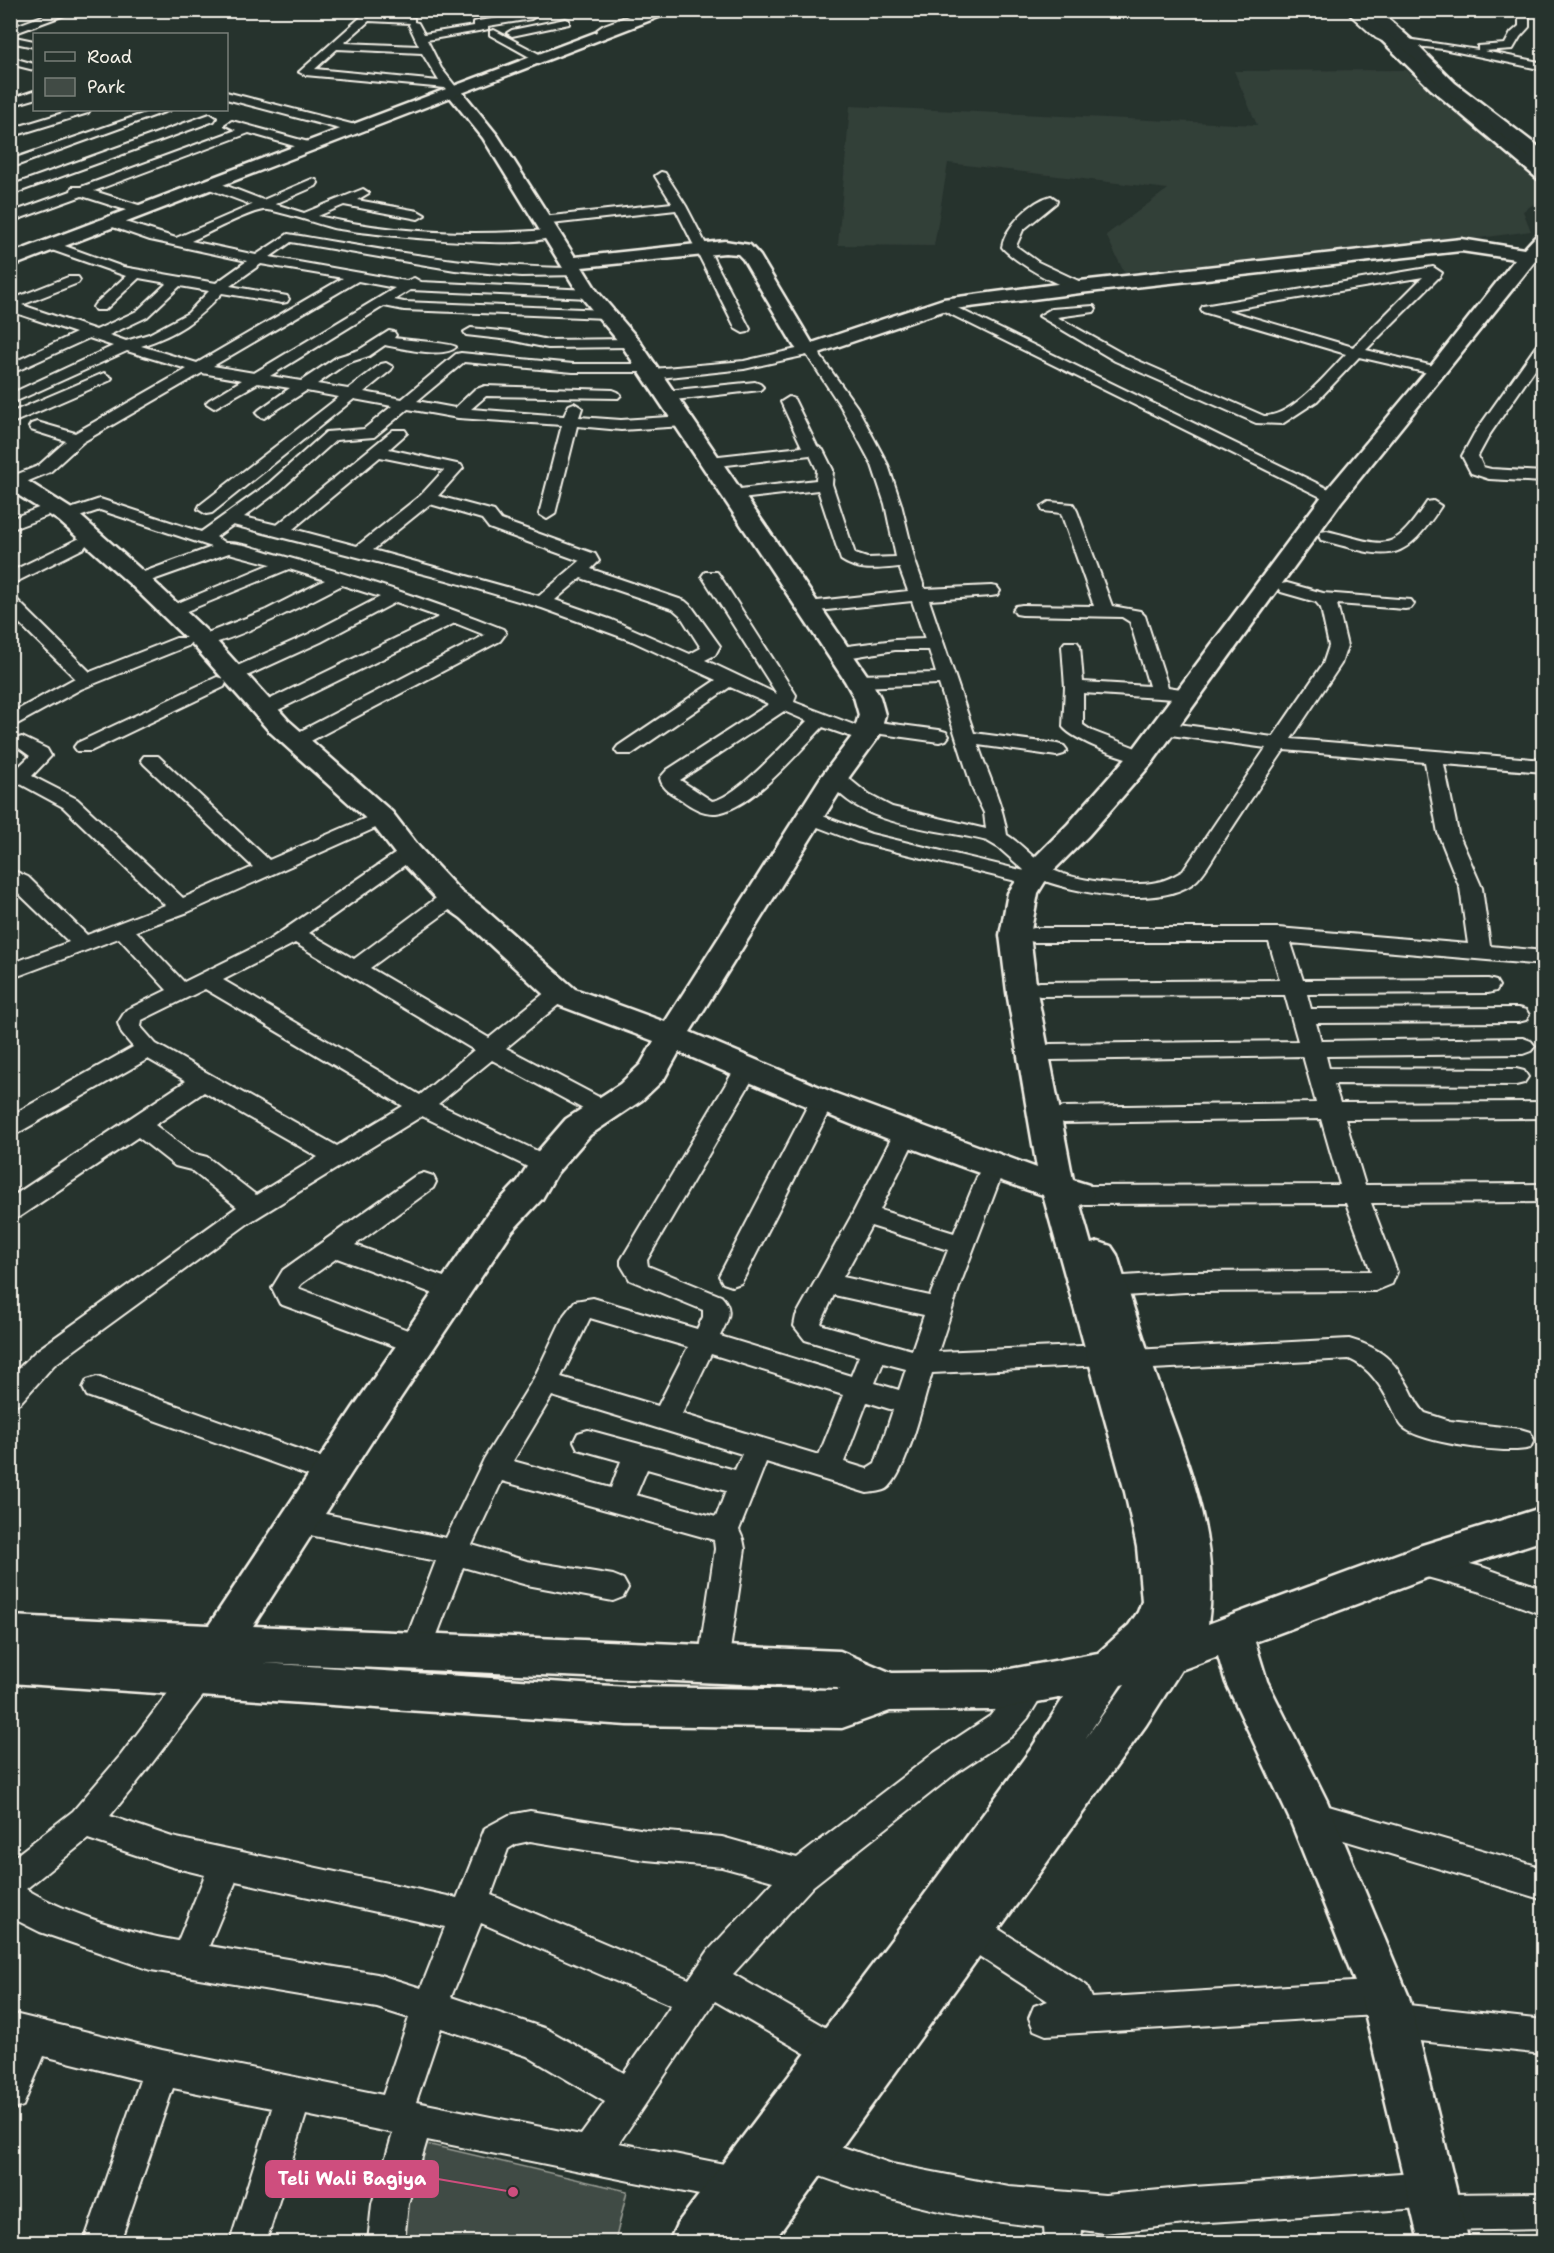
<svg xmlns="http://www.w3.org/2000/svg" width="1554" height="2253" font-family="'Shantell Sans',sans-serif">
	<style>
		.built { fill: #333f39 }
		.green { fill: #414b45; stroke: #9a9e96; stroke-width: 1.5 }
		.lines { fill: none; stroke-linecap: round; stroke-linejoin: round }
		.street-casing { stroke: #f4f1e8; stroke-width: 4 }
		.secondary-casing { stroke: #f4f1e8; stroke-width: 5 }
		.primary-casing { stroke: #f4f1e8; stroke-width: 5 }
		.street { fill: #26332d; fill-rule: evenodd }
		.secondary { fill: #26332d; fill-rule: evenodd }
		.primary { fill: #26332d; fill-rule: evenodd }
		.leader { fill: none; stroke: #ce4e7e; stroke-width: 2 }
		.callout-dot { fill: #ce4e7e; stroke: #26332d; stroke-width: 2 }
		.callout { fill: #ce4e7e; stroke: #ce4e7e; stroke-width: 2 }
		.callout-label { font-size: 18px; text-anchor: middle; font-weight: bold; fill: #fff }
	</style>
	<rect width="100%" height="100%" fill="#26332d"/>
	<filter id="ink" filterUnits="userSpaceOnUse"><feTurbulence type="fractalNoise" baseFrequency=".0167" numOctaves="2"/><feDisplacementMap in="SourceGraphic" scale="12" xChannelSelector="R" yChannelSelector="G"/><feConvolveMatrix kernelMatrix="1 2 1 2 8 2 1 2 1" color-interpolation-filters="sRGB"/></filter>
	<g filter="url(#ink)">
		<!-- built -->
		<path class="built" d="M1406,70L1543,182V198L1523,211L1531,231L1435,244L1124,272L1106,235L1168,189L948,163L934,246L838,245L850,106L1257,125L1234,71Z"/>
		<!-- green -->
		<path class="green" d="M418,2142L627,2191L615,2242H393V2233Z"/>
		<g class="lines">
			<defs>
				<path id="street" d="M58,10H78L10,35V28Z
					M526,10H536V16L531,19L488,26V29L484,30L427,40L441,68L460,92L458,94H450L445,88L305,75L299,72L362,16L414,18V22L418,23L424,34L474,26V22L478,21L526,14ZM369,21L410,23L409,25L419,46L344,43ZM337,49L422,53L439,81L315,69Z
					M644,10H660L612,29L606,33L605,38H597L596,36L597,30L604,25Z
					M1345,10H1357L1399,43L1393,46L1376,38Z
					M1450,10H1465L1455,14Z
					M1519,10H1529V27L1520,37L1513,49L1484,51L1544,63V70L1443,49L1407,45L1401,42L1407,39L1478,50V46L1505,44L1511,33L1519,26Z
					M565,19L569,20V24L512,36L507,33L512,30Z
					M494,30L543,56L545,58L539,61L535,60L490,35V31Z
					M10,36L34,41V47L10,42Z
					M10,57L34,64V70L10,64Z
					M34,91V99L10,106V99Z
					M226,92L359,126L361,129L355,133L226,99Z
					M73,110H90L88,113L10,137V129Z
					M154,110H170L10,168V160Z
					M210,114L216,118L214,121L10,195V186Z
					M232,121L312,143L314,146L308,150L249,133L94,191L145,207L147,210L145,213H135L82,196L10,222V213L71,191L72,187H81L236,130L226,125Z
					M661,172L665,173L686,206L750,329L748,332L743,333L736,329L676,210L542,225L535,221L542,217L672,203L655,176Z
					M312,179L316,180L318,183L316,186L275,204L304,213L363,189L369,193L357,200L418,211L425,215L418,219L344,205L318,216C394,234 472,236 549,230L556,234C537,253 365,234 333,228C321,225 270,208 263,210C245,213 209,233 191,241L256,255L288,234C384,250 477,268 575,268L580,269L582,272L580,275L521,276L455,270L291,242L270,257L406,281L414,278L421,282L589,290L596,294L589,298L410,290L394,300L404,302L606,310L613,314L606,318L404,310L384,306L270,376L301,381L337,357L359,350L389,331L394,332L396,335L394,338C406,340 452,343 456,347C445,359 400,348 385,345L369,356L347,363L317,384L348,389L381,364L386,363L393,367L391,370L364,392L402,399L456,354L461,353L573,364H646L651,365L653,369L744,361L814,345L819,346L821,357L857,407L888,465L901,504L915,561L925,589L991,586L997,587L1000,591L997,595L991,596L929,600L974,733L1057,744L1064,746L1067,750L1064,754L1057,756L978,745C988,775 1003,804 1007,835C1022,844 1032,858 1047,867C1071,881 1130,888 1157,882C1167,880 1174,876 1183,871L1266,748L1163,734L1156,732L1153,728L1156,724L1163,722L1273,737L1323,664L1329,646L1321,608L1316,602L1281,592L1278,588L1281,584L1287,583L1323,593L1411,600L1414,604L1411,608L1405,609L1337,604L1347,646L1341,664L1291,739L1544,760V772L1444,764L1458,833L1482,888L1490,946L1544,951V965L1291,943L1303,980L1488,979L1496,981L1499,986L1496,991L1488,993L1307,994L1311,1009L1518,1008L1526,1010L1529,1015L1526,1020L1518,1022L1316,1023L1321,1041L1523,1038L1531,1041L1535,1046L1531,1051L1523,1054L1326,1056L1329,1068L1516,1069L1524,1071L1528,1077L1524,1083L1516,1085L1334,1084L1340,1103L1544,1102V1118L1345,1119L1365,1185L1544,1184V1202L1371,1203L1397,1272L1392,1284L1375,1291L1185,1292L1109,1297L1100,1294L1096,1287L1100,1280L1109,1277L1185,1272L1371,1271L1346,1203L1082,1204L1073,1201L1070,1195L1073,1189L1082,1186L1340,1185L1321,1119L1064,1123L1056,1121L1052,1115L1056,1109L1064,1107L1316,1103L1303,1056L1050,1060L1042,1057L1038,1052L1042,1047L1050,1044L1298,1041L1285,995L1040,996L1032,994L1029,989L1032,984L1040,982L1280,980L1269,942H1034L1026,940L1023,935L1026,930L1034,928H1278L1468,944L1460,888L1438,833L1425,762L1284,750C1263,781 1243,811 1223,842C1215,854 1207,870 1197,880C1164,910 1080,894 1042,880L1032,885L857,842L802,821L799,817L802,813L809,811L871,834L1025,871L999,848L987,841C933,827 860,828 825,777L828,773H842L869,795L892,807L986,829L984,813L973,790L939,684L858,687L851,685L849,681L851,677L858,675L936,673L929,650H895L840,659L834,657L831,653L834,649L840,647L895,640L925,639L912,601L808,612L802,611L799,607L802,603L808,602L908,591L899,567C879,569 858,572 841,560L818,490L732,500L724,495L732,490L816,480L817,470L810,455L710,467L702,462L710,457L802,447L781,402L789,397L794,399L817,446L823,450L833,470L832,484L855,554L867,558L896,557L885,504L872,465L841,407L807,355L744,369L650,379L645,377L644,372H573L464,362L417,401L455,408L474,390L485,386L613,390L618,392L621,395L618,398L486,396L471,409L564,416L569,405L574,403L582,408L579,417L621,420L684,416L692,421L684,426L621,430L577,426L555,514L547,519L539,514L562,425L458,418L408,409L374,437L336,440L280,490L244,517L277,525L393,430H405L407,433L389,449L461,465L463,468L438,496L494,511L501,520L595,554L599,561L591,569L685,601L692,607L720,646L715,655L705,660L777,694L702,576L705,572H717L720,576L796,695L794,702L862,728L864,723L871,721L939,730L946,732L949,736L946,740L939,742L874,733L876,736L873,740L866,742L823,727C798,752 752,809 716,813C704,814 691,807 682,800C673,794 662,789 660,778L667,770L769,704L730,687L632,754H618L615,750L618,746L716,680L632,641L542,608L447,580L233,525L216,537L225,543C242,542 263,551 279,555C355,576 430,600 503,629L506,633L500,641L303,745H289L286,741L289,737L485,635L455,623L270,714H256L253,710L256,706L439,617L396,602L321,642L240,679H226L224,675L226,671L309,634L380,597L342,585C317,598 219,650 197,645L194,641L197,637L266,610L325,580L289,569L172,617L166,616L163,612L166,608L271,564L229,553L139,585L133,584L130,580L133,576L212,547L100,510L67,521L59,516L61,512L100,499L201,532L268,484L326,432L364,429L392,406L354,399L212,513L206,514L198,509L200,505L339,397L306,391L264,418L259,416L256,413L259,410L290,388L258,383L214,408L206,403L209,400L242,380L202,373L83,442L50,472L19,485L10,486V477L38,466L66,441L31,430L29,427L31,424L37,422L75,433L187,369L127,351L10,404V394L113,346L89,338L10,374V364L76,333L10,311V300L68,277H78L80,280L78,283L22,305L96,330L137,311L167,283L139,278L105,310H95L93,307L95,304L126,276L46,248L44,245L46,242L51,241L123,267L216,283L247,261L150,240L107,225L105,222L112,218L176,238L252,205L204,187L203,184L204,181H214L263,200ZM261,264L343,278L197,363L141,346C178,334 196,321 222,293L282,303L287,302L289,299L287,296L230,286ZM358,281L395,288L254,373L213,366ZM180,286L209,291L188,313L149,334L126,341L109,335L147,317ZM380,457L444,470L421,495L357,546L293,529ZM430,504L482,519L489,528L580,561L539,596L373,550ZM581,578L673,609L680,615L701,648L690,654L612,620L555,600ZM784,711L807,721C789,739 735,799 712,801L680,780Z
					M1051,196L1057,200L1056,203L1023,230L1016,246L1038,262L1085,284L1087,287L1085,290C1067,294 1013,261 1002,247C1005,227 1031,201 1051,196Z
					M1433,267L1442,273L1440,276L1366,350L1442,368L1444,371L1442,374L1437,375L1359,357L1317,401L1282,424L1256,423L1115,361L1039,316L1051,309L1094,306L1096,309L1094,312L1057,317L1125,355L1264,416C1292,417 1327,373 1346,354L1203,312L1201,309L1203,306ZM1423,277L1353,347L1227,310Z
					M943,301L1339,494L1341,497L1339,500H1327L938,308L936,305L938,302Z
					M471,328L510,332L548,340L631,339L638,343L631,347L548,348L510,340L466,335L464,332Z
					M1544,341V356L1490,434L1478,456L1483,467L1491,469L1544,472V482L1489,479L1471,473L1462,456L1474,434L1539,342Z
					M104,373L112,378L109,381L10,424V413Z
					M755,382L760,384L763,387L760,390L666,401L658,396L666,391Z
					M1433,501L1441,506C1400,569 1387,557 1321,540L1319,536L1321,532L1327,531C1386,545 1390,557 1427,502Z
					M1049,502L1073,504L1077,511L1112,606L1140,611L1145,616L1168,687L1181,689L1183,693L1181,697L1174,699L1083,693V725L1092,731L1149,753L1152,757L1149,761C1134,765 1073,740 1063,727L1065,687L1062,646L1065,642H1077L1080,646L1083,682L1149,686L1130,622L1122,617L1022,615L1016,614L1013,610L1016,606L1022,605L1094,606L1061,513L1043,511L1041,507Z
					M41,507L49,512L47,516L10,530V519Z
					M78,539L84,540L87,544L84,548L10,585V572Z
					M10,598L16,599L90,672L176,638H188L191,642L188,646L81,689L10,728V714L75,678L10,614Z
					M217,677L224,679L226,683L224,687L91,751H77L74,747L77,743Z
					M22,737L47,749L51,756L32,776L77,799L183,898L253,867L144,764L141,760L144,756H158L269,860L375,814H389L392,818L389,822L188,912L136,931L184,982L269,940L402,849L409,847L416,849L419,853L416,857L309,933L354,959L443,893L451,891L459,893L462,898L459,903L370,968L489,1038L552,987L560,985L568,987L571,992L568,997L506,1048L612,1104L616,1110L612,1116L604,1118L596,1116L492,1060L438,1104L554,1159L557,1165L554,1171L545,1174L536,1171L422,1116L250,1222L54,1365L20,1403L10,1406V1377L36,1351L237,1207L191,1170L175,1166L138,1137L19,1217L10,1220V1198L186,1081L148,1059L18,1133L10,1135V1116L133,1047L122,1034L118,1023L126,1010L167,990L119,938L10,979V964L69,942L10,885V869L28,877L87,935L165,905L63,807L13,780L10,775L30,756L12,743L15,739ZM295,943L474,1050L420,1095L223,980ZM205,989L403,1106L337,1146L156,1044L141,1027L142,1020ZM204,1092L318,1157L256,1195L207,1157L191,1153L155,1125Z
					M747,1060L755,1062L759,1068L647,1260L648,1266L721,1296C735,1310 727,1321 720,1336L851,1376L859,1356L805,1340L794,1326L796,1316L852,1215L894,1133L897,1127L906,1125L915,1127L918,1133L880,1210L954,1233L984,1160L993,1157L1002,1160L1005,1166L961,1282L938,1352L1105,1345L1114,1348L1118,1355L1114,1362L1105,1365L932,1373C924,1399 907,1471 889,1487C884,1492 874,1492 867,1493L766,1462L739,1530L743,1539L745,1549L728,1664L724,1673L713,1677L702,1673L698,1664L715,1549L714,1540L502,1481L472,1545L527,1561L613,1575L623,1579L628,1588L623,1597L613,1601L527,1585L463,1567L427,1661L416,1665L405,1661L401,1652L436,1561L300,1533L290,1529L286,1521L290,1513L300,1509L446,1538L484,1459L534,1378L564,1315L575,1301L593,1298L697,1329L703,1317V1310L630,1280L621,1265V1260L739,1062ZM871,1226L948,1250L930,1296L843,1277ZM834,1295L924,1315L912,1350L823,1325L821,1323ZM590,1318L688,1347L658,1406L561,1377ZM711,1354L843,1395L819,1455L682,1414ZM883,1363L906,1369L899,1390L875,1383ZM552,1396L742,1454L735,1470L588,1430L578,1433L574,1441L578,1449L621,1461L611,1488L513,1461ZM867,1402L893,1410L875,1464L867,1469L844,1462ZM647,1469L726,1491L716,1517L636,1495Z
					M822,1093L830,1095L834,1101L745,1276L741,1283L732,1286L723,1283L719,1276L810,1101L814,1095Z
					M424,1173L433,1176L436,1182L433,1188L355,1245L463,1284L467,1291L463,1298L454,1301L445,1298L337,1258L301,1284L298,1288L426,1337L430,1344L426,1351L417,1354L408,1351L280,1304L272,1288L283,1270L415,1176Z
					M1349,1339C1381,1348 1394,1360 1410,1389C1414,1397 1418,1406 1425,1413L1450,1421L1520,1429L1530,1432L1534,1440L1530,1448C1509,1455 1419,1443 1403,1427C1398,1422 1395,1413 1392,1407C1382,1387 1370,1368 1349,1359L1133,1370L1124,1367L1120,1360L1124,1353L1133,1350Z
					M97,1377L342,1465L346,1473L342,1481L332,1484L87,1396L83,1388L87,1380Z
					M1419,1551L1482,1567L1544,1589V1615L1481,1592L1409,1572L1404,1563L1409,1554Z
					M204,1657L215,1660L219,1670L215,1680L143,1775L110,1816L172,1837L457,1898L485,1828L509,1815L530,1811L646,1830L722,1837L797,1858L934,1753L990,1716L1022,1675L1033,1671L1044,1675L1048,1685L1028,1718L1012,1736L956,1773L813,1886L733,1974L849,2041L855,2053L849,2065L837,2071L825,2065L715,2001L619,2143L739,2167L752,2172L757,2185L752,2198L739,2203L427,2140L408,2204L404,2242H368L372,2204L393,2133L306,2115L266,2242H230L272,2108L173,2088L120,2242H84L140,2080L44,2056L23,2106L10,2111V2013L162,2050L383,2095L409,2018L377,2008L151,1970L40,1932L10,1917V1860L73,1811L121,1755L193,1660ZM88,1839L172,1867L205,1875L178,1941C130,1933 67,1914 26,1889ZM530,1841L646,1860L722,1867L773,1881L709,1950L689,1979L491,1895L508,1849L516,1844ZM236,1881L445,1927L421,1988L377,1974L209,1946ZM481,1923L671,2005L624,2073L547,2029L451,1997ZM441,2028L527,2056L605,2102L581,2135L416,2102Z
					M1311,1801L1544,1868V1900L1300,1827L1295,1816L1300,1805Z
					M971,1915L983,1919L1087,1986L1092,1998L1385,1980L1397,1985L1402,1997L1399,2004L1544,2020V2054L1391,2038L1379,2033L1374,2021L1376,2015L1046,2035L1034,2030L1029,2018L1034,2006L1048,2001L959,1943L954,1931L959,1919Z
					M808,2135L892,2164L1009,2187L1105,2195L1194,2187L1431,2171L1444,2176L1449,2189L1447,2194L1544,2193V2229L1437,2231L1424,2226L1419,2213L1421,2208L1194,2223L1105,2233L1082,2230L1081,2242H1045L1044,2227C959,2219 874,2199 795,2166L790,2153L795,2140Z"/>
				<path id="secondary" d="M1351,10H1367L1443,83L1544,166V180L1538,179L1431,89Z
					M454,87L460,89L498,136L575,257L725,241L750,245L760,256L812,343L943,299L1080,281L1461,239L1524,249L1537,235L1544,234V250L1341,502L1152,763L1088,836L1049,875L1038,893L1030,935L1037,992L1073,1180L1089,1185L1094,1194L1089,1203L1080,1205L1091,1244L1099,1242L1111,1246L1117,1255C1130,1297 1143,1339 1158,1381C1186,1458 1221,1540 1208,1624L1419,1546L1544,1507V1540L1426,1578L1255,1642L1267,1681L1327,1801L1409,1997L1469,2242H1419L1361,1997L1291,1822L1226,1683L1218,1656L1181,1670L1146,1725L773,2242H669L677,2224L892,1939L1031,1749L1064,1697L994,1710L890,1711L842,1728L627,1725L10,1683V1616L209,1625L353,1408L488,1213L518,1181L533,1157L566,1119L620,1084L641,1064L654,1041L553,1003L461,918L441,904L399,859L372,824L270,732L194,646L131,585L59,521L10,490V473L18,475L75,511L147,575L212,636L288,720L392,812L419,847L461,892L481,906L575,989L665,1022L821,777L853,735L859,715L854,697L845,681L623,347L579,294L483,138L446,92ZM1461,251L1515,259L1430,367L1325,492L1132,751L1068,824L1028,864L1008,893L1000,935L1007,992L1037,1168L834,1093L690,1032L847,780L879,736L885,715L880,697L871,681L638,339L597,291L582,267L725,253L738,254L743,259L794,346L799,352L810,356L946,310L1080,293ZM679,1052C799,1104 919,1154 1043,1195L1125,1492L1137,1547L1142,1601L1138,1612L1129,1625L1098,1653L994,1672L892,1673L840,1651L253,1626L379,1430L512,1231L542,1199L557,1173L590,1135L642,1100L664,1079ZM263,1663L837,1688L840,1690L627,1687ZM1125,1684L1085,1739L1121,1685Z"/>
				<path id="primary" d="M655,10H677L10,267V254Z
					M1362,10H1378L1413,41L1455,83L1544,151V165L1538,164L1443,89L1403,47Z"/>
			</defs>
			<!-- street casing -->
			<use href="#street" class="street-casing"/>
			<!-- secondary casing -->
			<use href="#secondary" class="secondary-casing"/>
			<!-- primary casing -->
			<use href="#primary" class="primary-casing"/>
			<!-- street -->
			<use href="#street" class="street"/>
			<!-- secondary -->
			<use href="#secondary" class="secondary"/>
			<!-- primary -->
			<use href="#primary" class="primary"/>
		</g>
	</g>
	<!-- callouts -->
	<path class="leader" d="M513 2192L438 2179"/>
	<circle class="callout-dot" cx="513" cy="2192" r="6"/>
	<rect class="callout" x="266" y="2161" width="172" height="36" rx="6"/>
	<g class="callout-label">
		<text x="352" y="2185">Teli Wali Bagiya</text>
	</g>
	<!-- margin -->
	<rect width="1554" height="2253" fill="none" stroke="#26332d" stroke-width="36"/>
	<rect x="18" y="18" width="1518" height="2217" fill="none" stroke="#f4f1e8" stroke-width="2" filter="url(#ink)"/>
	<!-- legend -->
	<rect x="33" y="33" width="195" height="78" fill="#26332d" stroke="#787f78" stroke-width="1.5"/>
	<rect x="45" y="52" width="30" height="9" fill="#26332d" stroke="#787f78" stroke-width="1.5"/>
	<text x="87" y="63" font-size="18" fill="#f4f1e8">Road</text>
	<rect x="45" y="78" width="30" height="18" fill="#414b45" stroke="#787f78" stroke-width="1.5"/>
	<text x="87" y="93" font-size="18" fill="#f4f1e8">Park</text>
</svg>
